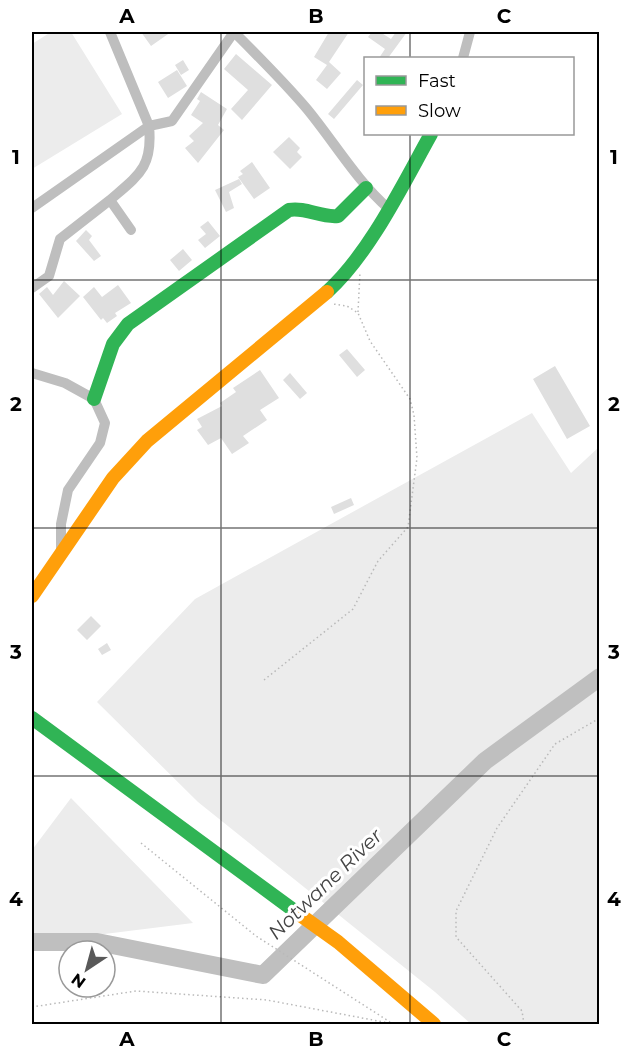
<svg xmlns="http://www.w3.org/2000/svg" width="631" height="1056" font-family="Montserrat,sans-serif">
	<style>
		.green { fill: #ececec }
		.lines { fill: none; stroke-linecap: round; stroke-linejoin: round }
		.river { stroke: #bfbfbf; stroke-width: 18 }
		.building { fill: #dfdfdf }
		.path { stroke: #b9b9b9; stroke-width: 1.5; stroke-dasharray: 1.5 3; stroke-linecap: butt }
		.street { stroke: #bebebe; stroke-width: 10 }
		.fast { stroke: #30b455; stroke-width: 14 }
		.slow { stroke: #ff9f0a; stroke-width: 14 }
		.grid { fill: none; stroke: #000; stroke-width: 1.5; stroke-opacity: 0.55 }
		.labels { text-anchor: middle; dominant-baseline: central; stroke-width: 6; stroke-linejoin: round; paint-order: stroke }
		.water-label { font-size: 20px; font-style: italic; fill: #444; stroke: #fff }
		.neatline { fill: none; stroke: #000; stroke-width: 2 }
		.grid-label { font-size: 20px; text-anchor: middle; font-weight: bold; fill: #000 }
	</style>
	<rect width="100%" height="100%" fill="#fff"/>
	<!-- green -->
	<path class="green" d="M51,32H71L122,114L32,169V44Z
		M532,413L571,473L599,447V1024H471L435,992L198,802L97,702L195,599Z
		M71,798L193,923L32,943V850Z"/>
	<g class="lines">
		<!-- river -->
		<path class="river" d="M32,942H97L263,975L485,761L600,677"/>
	</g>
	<!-- building -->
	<path class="building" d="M141,32H171L151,46Z
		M329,32H349L329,62L341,73L327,89L316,80L327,65L314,57Z
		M372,32H380L391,39L396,32H407L388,58H379L385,49L368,37Z
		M236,54L272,85L242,120L231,109L248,90L224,69Z
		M183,60L189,70L181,75L175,65Z
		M177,70L187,86L168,98L158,82Z
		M357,80L363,85L334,119L328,114Z
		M201,92L227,109L218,125L224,130L198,163L185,148L194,141L189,136L203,123L191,115L200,101L197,99Z
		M289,137L300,148L297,152L302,157L290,169L273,152Z
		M252,162L270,188L254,199L238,177L243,174L240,171Z
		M239,179L242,184L229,192L234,208L226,212L215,190Z
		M208,221L220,236L205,248L198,240L206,234L200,227Z
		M86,230L92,236L89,240L101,256L94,261L76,241Z
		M183,249L192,260L179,271L170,260Z
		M64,281L80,296L58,318L39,294L47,287L53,295Z
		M118,285L131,303L115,313L117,316L107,323L103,318L101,320L83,297L94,287L102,297Z
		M347,349L365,370L357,377L339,355Z
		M555,366L590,426L567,439L533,379Z
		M260,370L279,398L260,410L267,420L243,436L249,443L232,454L221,438L208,445L197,430L202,427L197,419L222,406L220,403L236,392L233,388Z
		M290,373L307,393L300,399L283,380Z
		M351,498L354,505L334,514L331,507Z
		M91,616L101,626L87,640L77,630Z
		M107,643L111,650L102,655L98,649Z"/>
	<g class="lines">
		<!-- path -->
		<path class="path" d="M358,312L360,272
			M264,680L353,609L378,561L408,527L417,458L414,415L410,399L370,341L358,313L347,306L333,304
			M141,843L256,936L390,1022
			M32,1007L136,991L267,1000L394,1024
			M524,1024L522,1011L456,937V911L497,828L555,744L600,718"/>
		<!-- street -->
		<path class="street" d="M110,32L149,126L172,121L234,32
			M234,32C259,57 284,82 307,109C335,143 356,180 389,209
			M463,58L470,32
			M32,208L149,126C153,167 139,175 110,200
			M32,288L49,276L60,239L110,200L131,230
			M32,373L65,383L94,399L105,423L100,443L68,490L61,524V553"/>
		<!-- fast -->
		<path class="fast" d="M327,292C370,253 403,184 431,134
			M94,399L113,344L128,324L289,210C306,207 321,218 338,216L366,188
			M32,718L296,912"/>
		<!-- slow -->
		<path class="slow" d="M32,596L113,478L147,441L327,292
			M296,912L338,942L434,1024"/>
	</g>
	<!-- grid -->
	<path class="grid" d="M221,32V1024M410,32V58M410,134V1024M32,280H600M32,528H600M32,776H600"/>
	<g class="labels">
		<!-- water labels -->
		<g class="water-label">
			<text transform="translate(325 884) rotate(-44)">Notwane River</text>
		</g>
	</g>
	<!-- border -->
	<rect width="631" height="1056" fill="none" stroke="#ffffff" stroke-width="66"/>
	<!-- legend -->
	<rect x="364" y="57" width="210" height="78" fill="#ffffff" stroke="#999999" stroke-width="1.5"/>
	<rect x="376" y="76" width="30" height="9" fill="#30b455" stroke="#999999" stroke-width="1.5"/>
	<text x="418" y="87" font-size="18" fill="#000000">Fast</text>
	<rect x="376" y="106" width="30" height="9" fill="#ff9f0a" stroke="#999999" stroke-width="1.5"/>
	<text x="418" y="117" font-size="18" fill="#000000">Slow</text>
	<!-- north arrow -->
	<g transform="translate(87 969) rotate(216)"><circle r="28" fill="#ffffff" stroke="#999999" stroke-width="1.5"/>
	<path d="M0-4.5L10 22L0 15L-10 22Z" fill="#595959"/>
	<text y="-9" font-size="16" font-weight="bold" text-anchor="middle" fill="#000000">N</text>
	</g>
	<rect x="33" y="33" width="565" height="990" class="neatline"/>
	<g class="grid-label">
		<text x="127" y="23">A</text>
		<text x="316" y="23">B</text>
		<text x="504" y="23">C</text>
		<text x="16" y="164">1</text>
		<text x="614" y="164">1</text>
		<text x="16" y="411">2</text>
		<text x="614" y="411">2</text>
		<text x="16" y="659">3</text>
		<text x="614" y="659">3</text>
		<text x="16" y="906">4</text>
		<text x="614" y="906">4</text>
		<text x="127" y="1046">A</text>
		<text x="316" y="1046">B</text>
		<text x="504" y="1046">C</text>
	</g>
</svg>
